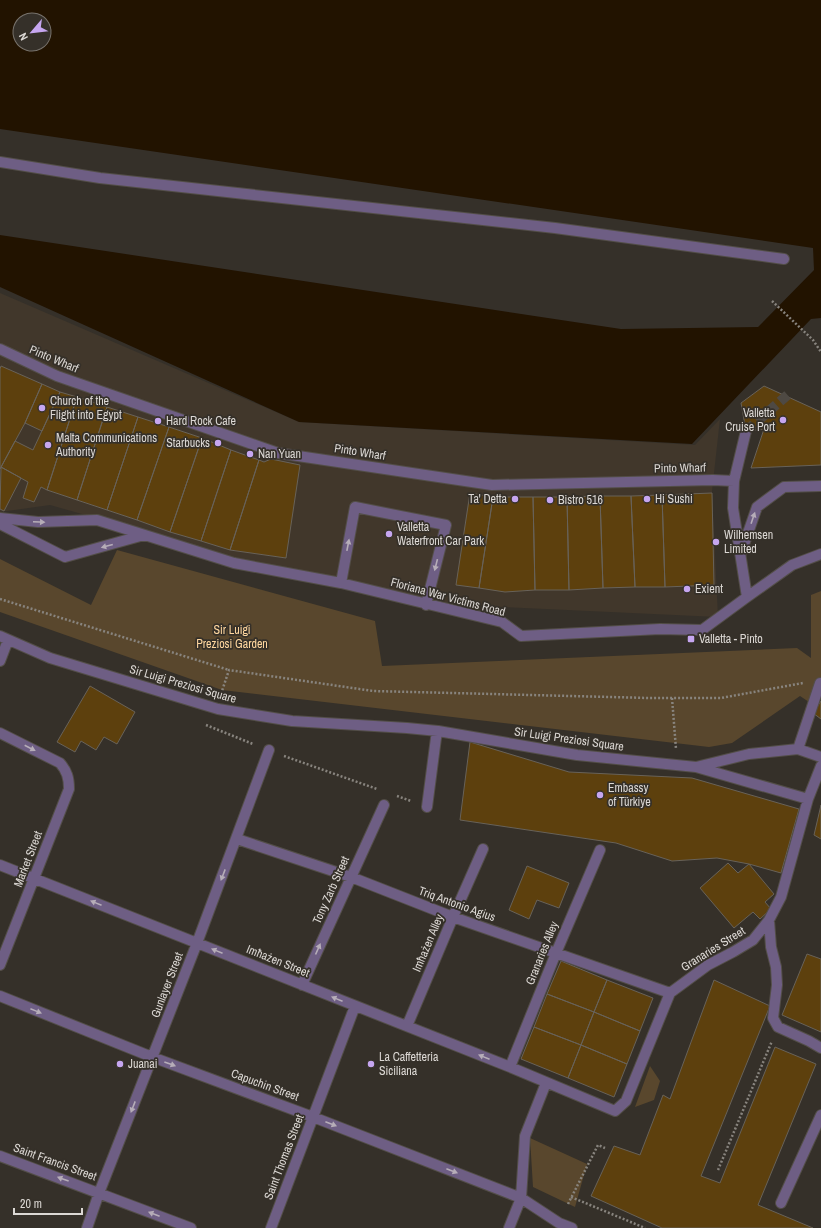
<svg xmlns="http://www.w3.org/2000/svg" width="821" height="1228" font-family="'Archivo Narrow',sans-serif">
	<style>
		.built { fill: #41372b }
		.green { fill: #59472d }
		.water { fill: #221300; fill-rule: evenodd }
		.building { fill: #5d400d; stroke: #686259 }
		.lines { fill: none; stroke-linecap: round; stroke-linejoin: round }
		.minor-tunnel { stroke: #4e4943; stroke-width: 10; stroke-dasharray: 10 5; stroke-linecap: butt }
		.minor-casing { stroke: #534e48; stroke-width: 12 }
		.path { stroke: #88847e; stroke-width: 2.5; stroke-dasharray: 2 2; stroke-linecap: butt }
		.minor { stroke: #6e5e84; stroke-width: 10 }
		.oneway { fill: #b6adb8 }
		.poi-dot { fill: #c6a6f0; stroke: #353029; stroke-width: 1.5 }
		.labels { text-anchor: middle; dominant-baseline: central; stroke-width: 3.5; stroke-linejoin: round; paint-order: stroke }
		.street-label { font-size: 12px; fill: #dcd8d4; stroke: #353029 }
		.poi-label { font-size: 12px; fill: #dcd8d4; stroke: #353029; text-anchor: start }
		.park-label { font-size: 12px; fill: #ffd79f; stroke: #353029 }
	</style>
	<rect width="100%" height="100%" fill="#353029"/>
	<!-- built -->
	<path class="built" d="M0,293L299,422L695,445L720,419L712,491L718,617L459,605L238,558L50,505L0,512Z"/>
	<!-- green -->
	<path class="green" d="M117,550L375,621L382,666L797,648L811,658V595L821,591V698L815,706L800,696L732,743L709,747L222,690L0,612V559L91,605Z
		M650,1066L660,1081L654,1100L635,1107Z
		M530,1138L587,1164L575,1207L533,1187Z"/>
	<!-- water -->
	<path class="water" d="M0,0H821V318L811,319L692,444L299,422L0,287V235L621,329L758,327L814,270L813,248L0,129ZM20,20H44V44H20Z"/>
	<!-- building -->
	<path class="building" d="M1,366L42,384L25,423L0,469V369Z
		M42,384L60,392L42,431L25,423Z
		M764,386L821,412V465L751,468L764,429L746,431L741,403Z
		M60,392L77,397L47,490L41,487L34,502L23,498L28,482L1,467L15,441L33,450Z
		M77,397L107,407L77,500L47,490Z
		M107,407L138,417L107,510L77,500Z
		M138,417L169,427L137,520L107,510Z
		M169,427L202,438L170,532L137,520Z
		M202,438L231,450L201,541L170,532Z
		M231,450L259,460L230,550L201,541Z
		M271,459L300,465L286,558L230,550L259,460L264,462Z
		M1,467L21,478L4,511L0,509Z
		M470,493L493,497L479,588L456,585Z
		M712,493L714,585L665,587L662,495Z
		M662,495L665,587H635L631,496Z
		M600,496H631L635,587L603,588Z
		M600,496L603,588L569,590L567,497Z
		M493,497H533L535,590L505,592L479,588Z
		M533,497H567L569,590H535Z
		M90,686L135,712L117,744L104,737L96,750L81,741L75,752L57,742Z
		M821,701V719L813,713Z
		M470,742L569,772L692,778L799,809L781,873L749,864L717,858L672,861L616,843L460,820Z
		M821,805V839L814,835Z
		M728,863L738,873L749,864L774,894L765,902L771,909L760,919L753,912L734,928L700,888Z
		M527,866L569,883L559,908L537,900L529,919L509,910Z
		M807,954L821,959V1032L782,1015Z
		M561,961L607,980L594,1012L547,994Z
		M607,980L653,998L640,1031L594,1012Z
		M714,980L770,1006L701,1176L720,1183L775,1047L816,1064L758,1205L813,1228H662L591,1196L614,1146L640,1155L663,1095L670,1099Z
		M547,994L594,1012L581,1045L534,1027Z
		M594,1012L640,1031L627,1064L581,1045Z
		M534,1027L581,1045L568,1078L521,1059Z
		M581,1045L627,1064L614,1097L568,1078Z"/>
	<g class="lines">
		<!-- minor-tunnel -->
		<path class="minor-tunnel" d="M746,431L791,392"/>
		<defs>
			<path id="minor" d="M0,162L100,178L555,228L784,259
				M0,349L57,376L278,453L492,485L713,480L734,481
				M746,431L734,481L733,508L747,597
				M0,518L38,522L97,520L234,563L341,583L502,622L521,636L660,629L702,630L747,597L792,565L821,554
				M0,524L65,557L144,535
				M741,553L757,507L784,487L821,486
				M341,583L355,507L446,525L426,605
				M0,636L50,658L218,709L292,721L407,728L438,731L577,755L696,767
				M0,661L8,640
				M0,733L60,763C67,771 69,778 69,789L0,965
				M798,749L820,683
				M808,799L696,767L749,754L798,749L821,757
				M427,807L436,738L438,731
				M237,839L351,877L453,917L670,993
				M0,865L510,1067L615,1111L626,1101L670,993L708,965L733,952L753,940L769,920L781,897L808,799L821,766
				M769,920L771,947L776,967L777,985L773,1018L778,1027L809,1041L821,1048
				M302,985L384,805
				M0,996L152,1057L313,1117L521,1198L559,1223L572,1228
				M407,1026L453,917L483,849
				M510,1067L556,953L600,850
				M0,1156L191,1228
				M781,1203L821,1115
				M87,1228L99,1193L197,943L269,750
				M271,1228L355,1006
				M509,1228L521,1198L525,1136L546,1083"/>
		</defs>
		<!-- minor casing -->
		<use href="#minor" class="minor-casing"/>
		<!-- path -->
		<path class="path" d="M772,301L813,340L821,352
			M0,599L229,670
			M221,694L229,670L373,691L649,698H721L803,683
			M672,698L676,749
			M206,725L253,744
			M284,756L377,789
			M397,796L411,801
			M718,1170L772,1041
			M571,1197L645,1228
			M568,1204L598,1145L605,1148"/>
		<!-- minor -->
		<use href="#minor" class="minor"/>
	</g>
	<!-- one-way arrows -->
	<defs><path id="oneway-solid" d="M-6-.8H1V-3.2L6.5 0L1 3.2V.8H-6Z"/></defs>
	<g class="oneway">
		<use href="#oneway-solid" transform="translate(753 518) rotate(-71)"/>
		<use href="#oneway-solid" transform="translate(39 522) rotate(2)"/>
		<use href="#oneway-solid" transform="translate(348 545) rotate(-79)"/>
		<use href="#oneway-solid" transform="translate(107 546) rotate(165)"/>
		<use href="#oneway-solid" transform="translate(436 565) rotate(104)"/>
		<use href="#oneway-solid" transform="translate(30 748) rotate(27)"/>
		<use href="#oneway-solid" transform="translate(223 875) rotate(111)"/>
		<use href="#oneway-solid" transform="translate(96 903) rotate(-158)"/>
		<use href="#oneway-solid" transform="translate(318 949) rotate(-66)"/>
		<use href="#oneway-solid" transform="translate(217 951) rotate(-158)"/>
		<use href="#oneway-solid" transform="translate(337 999) rotate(-158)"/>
		<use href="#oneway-solid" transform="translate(36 1011) rotate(22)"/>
		<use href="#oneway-solid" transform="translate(484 1057) rotate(-158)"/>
		<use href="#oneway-solid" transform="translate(170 1064) rotate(20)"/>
		<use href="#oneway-solid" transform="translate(133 1107) rotate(111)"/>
		<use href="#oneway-solid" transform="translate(331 1124) rotate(21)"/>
		<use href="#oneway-solid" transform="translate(452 1171) rotate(21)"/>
		<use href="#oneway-solid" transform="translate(63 1179) rotate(-160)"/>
		<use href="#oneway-solid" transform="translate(154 1214) rotate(-159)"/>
	</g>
	<!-- markers -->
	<g class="poi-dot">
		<circle cx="42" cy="408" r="4"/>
		<circle cx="783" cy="420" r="4"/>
		<circle cx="158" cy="421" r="4"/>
		<circle cx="218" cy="443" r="4"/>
		<circle cx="48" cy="445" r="4"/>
		<circle cx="250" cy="454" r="4"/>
		<circle cx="515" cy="499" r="4"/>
		<circle cx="647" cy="499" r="4"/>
		<circle cx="550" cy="500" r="4"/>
		<circle cx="389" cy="534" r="4"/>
		<circle cx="716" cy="542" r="4"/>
		<circle cx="687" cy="589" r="4"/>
		<rect x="687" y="635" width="8" height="8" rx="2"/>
		<circle cx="600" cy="795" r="4"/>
		<circle cx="120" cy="1064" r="4"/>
		<circle cx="371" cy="1064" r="4"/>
	</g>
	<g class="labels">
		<!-- street labels -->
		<g class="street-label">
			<text transform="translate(54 359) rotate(23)">Pinto Wharf</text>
			<text transform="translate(360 452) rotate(9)">Pinto Wharf</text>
			<text transform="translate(680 468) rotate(-1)">Pinto Wharf</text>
			<text transform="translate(448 597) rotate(15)">Floriana War Victims Road</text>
			<text transform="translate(183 684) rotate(16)">Sir Luigi Preziosi Square</text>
			<text transform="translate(569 739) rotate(8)">Sir Luigi Preziosi Square</text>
			<text transform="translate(28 859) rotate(-69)">Market Street</text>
			<text transform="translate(331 890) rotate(-66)">Tony Zarb Street</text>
			<text transform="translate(457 904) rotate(20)">Triq Antonio Agius</text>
			<text transform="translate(428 943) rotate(-67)">Imħażen Alley</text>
			<text transform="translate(713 949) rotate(-32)">Granaries Street</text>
			<text transform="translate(542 953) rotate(-68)">Granaries Alley</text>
			<text transform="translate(278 961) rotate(22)">Imħażen Street</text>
			<text transform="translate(167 985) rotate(-69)">Gunlayer Street</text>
			<text transform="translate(265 1085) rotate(20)">Capuchin Street</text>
			<text transform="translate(284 1157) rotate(-69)">Saint Thomas Street</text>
			<text transform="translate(55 1162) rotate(20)">Saint Francis Street</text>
		</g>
		<!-- poi labels -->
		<g class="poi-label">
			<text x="50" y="401">Church of the<tspan x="50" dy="14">Flight into Egypt</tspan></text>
			<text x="775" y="413" text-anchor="end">Valletta<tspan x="775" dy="14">Cruise Port</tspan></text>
			<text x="166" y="421">Hard Rock Cafe</text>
			<text x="56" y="438">Malta Communications<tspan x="56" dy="14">Authority</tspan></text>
			<text x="210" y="443" text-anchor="end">Starbucks</text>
			<text x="258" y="454">Nan Yuan</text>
			<text x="507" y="499" text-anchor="end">Ta' Detta</text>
			<text x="655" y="499">Hi Sushi</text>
			<text x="558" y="500">Bistro 516</text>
			<text x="397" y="527">Valletta<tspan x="397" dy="14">Waterfront Car Park</tspan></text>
			<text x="724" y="535">Wilhemsen<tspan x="724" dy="14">Limited</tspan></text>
			<text x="695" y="589">Exient</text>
			<text x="699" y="639">Valletta - Pinto</text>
			<text x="608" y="788">Embassy<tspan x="608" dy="14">of Türkiye</tspan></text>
			<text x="379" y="1057">La Caffetteria<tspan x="379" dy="14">Siciliana</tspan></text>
			<text x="128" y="1064">Juanai</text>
		</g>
		<!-- park labels -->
		<g class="park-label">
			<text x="232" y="630">Sir Luigi<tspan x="232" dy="14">Preziosi Garden</tspan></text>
		</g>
	</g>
	<!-- north arrow -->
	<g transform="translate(32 32) rotate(242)"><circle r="19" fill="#353029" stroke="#78736d"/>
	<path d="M0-3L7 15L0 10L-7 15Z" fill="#c6a6f0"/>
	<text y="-6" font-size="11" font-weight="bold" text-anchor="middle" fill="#dcd8d4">N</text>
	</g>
	<!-- scale -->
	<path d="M14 1208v6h68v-6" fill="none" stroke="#dcd8d4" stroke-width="2"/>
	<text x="20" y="1208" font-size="12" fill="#dcd8d4" stroke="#353029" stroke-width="3" paint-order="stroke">20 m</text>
</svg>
